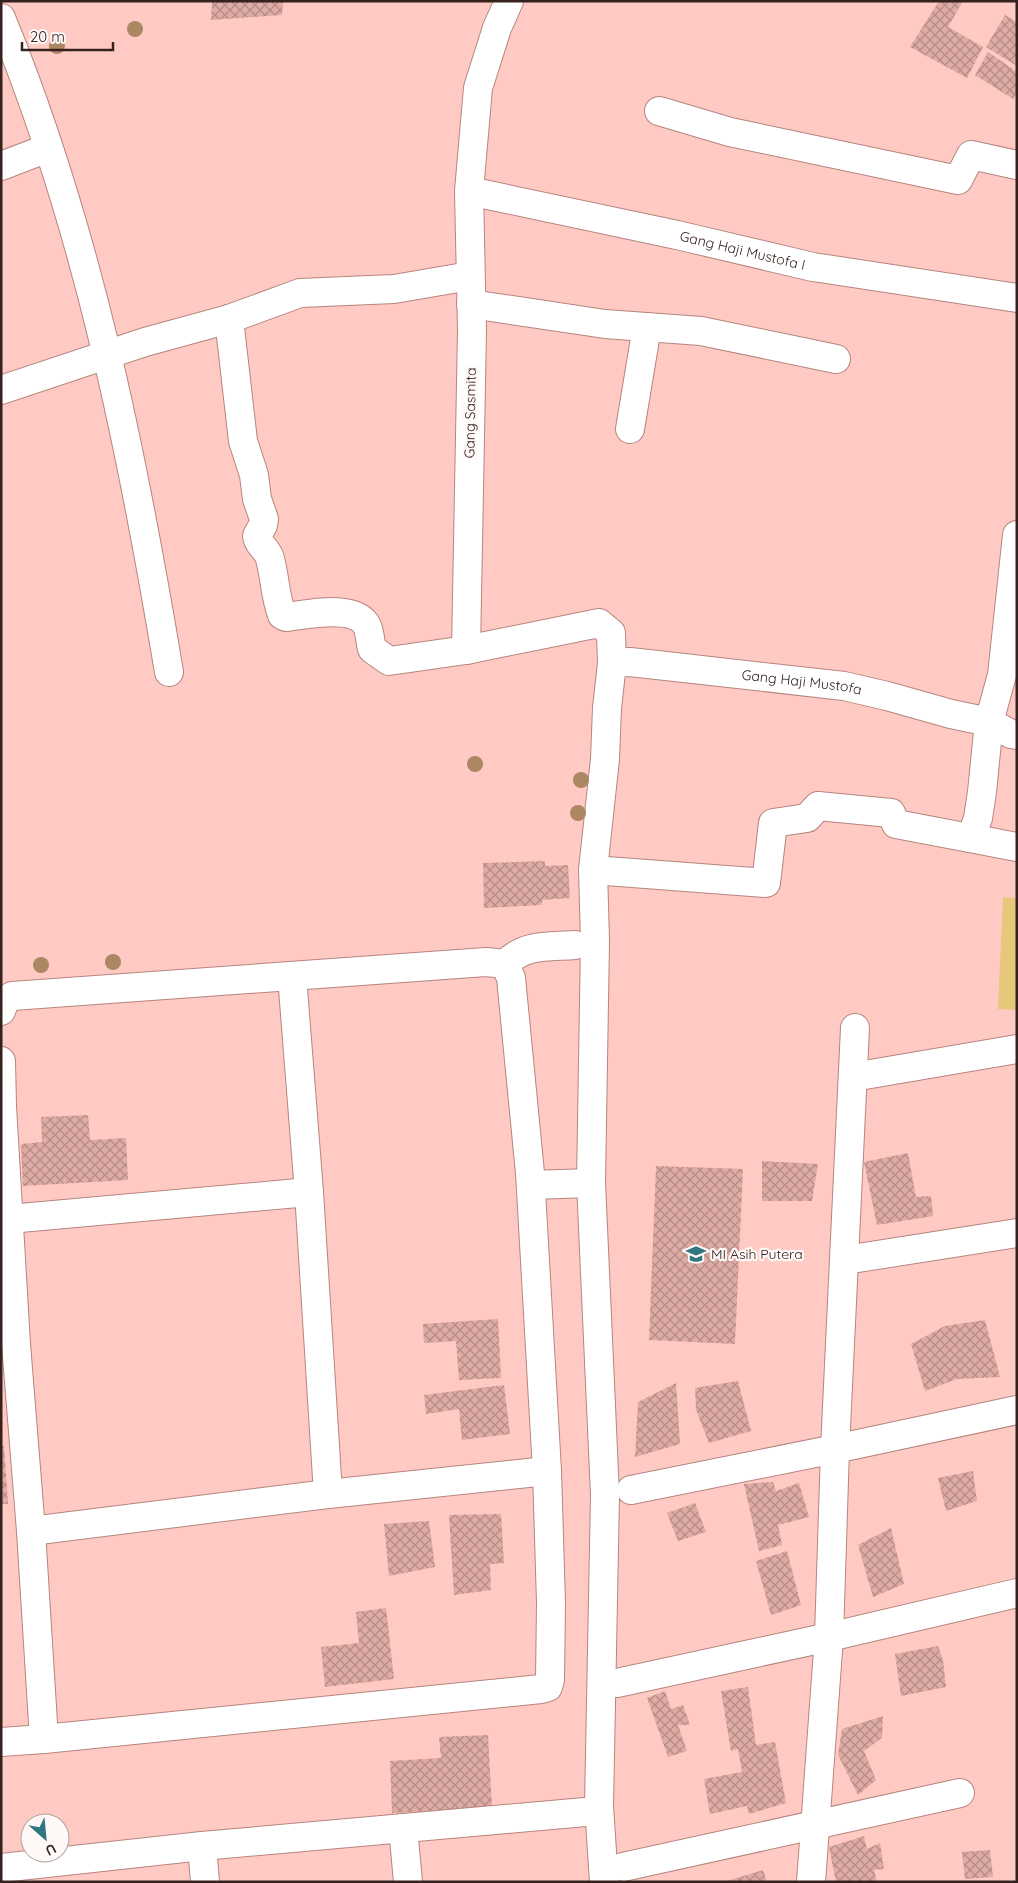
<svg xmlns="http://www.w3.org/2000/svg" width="1018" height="1883" font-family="Quicksand,sans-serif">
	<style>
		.grass { fill: #e7c77c }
		.building { fill: url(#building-cross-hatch) }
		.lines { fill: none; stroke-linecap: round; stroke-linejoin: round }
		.minor-casing { stroke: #b6857f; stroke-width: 30 }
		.minor { stroke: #fff; stroke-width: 28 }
		.tree { fill: #ac8764 }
		.labels { text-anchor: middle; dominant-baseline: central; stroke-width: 4.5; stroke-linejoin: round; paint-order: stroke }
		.street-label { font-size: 14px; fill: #35221f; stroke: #fef8f7 }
		.poi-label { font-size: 14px; fill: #35221f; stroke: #fef8f7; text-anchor: start }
	</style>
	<defs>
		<pattern id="building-cross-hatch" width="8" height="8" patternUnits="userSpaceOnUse" patternTransform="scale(1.25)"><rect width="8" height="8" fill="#dfaca5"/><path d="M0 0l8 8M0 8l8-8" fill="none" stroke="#b68c86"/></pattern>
	</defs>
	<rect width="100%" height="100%" fill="#ffcac3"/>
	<!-- grass -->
	<path class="grass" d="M1003,897L1017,898V1010L998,1009Z"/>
	<!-- building -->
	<path class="building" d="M212,1H283L282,15L211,20Z
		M939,1H963L948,27L983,47L967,78L910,47Z
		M1005,15L1017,22V66L986,47Z
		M988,52L1017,72V92L1013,99L975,75Z
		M545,861V866L568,865L570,898L542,900V905L484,908L483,863Z
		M88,1115L90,1140L126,1138L128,1180L23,1186L21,1144L42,1142L41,1117Z
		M908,1153L916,1197L931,1196L933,1216L877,1225L864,1162Z
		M762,1161L818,1164L812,1201H762Z
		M656,1166L743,1169L735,1344L649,1340Z
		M498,1319L501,1378L459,1380L456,1341L424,1343L423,1324Z
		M985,1320L1000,1377L957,1379L925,1391L911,1344L945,1326Z
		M738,1381L751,1431L709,1443L696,1410L695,1388Z
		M676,1383L680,1444L635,1457L638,1402Z
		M504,1385L510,1434L462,1440L459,1409L426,1414L424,1395Z
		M1,1446H4L8,1504H1Z
		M973,1471L977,1501L946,1511L938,1478Z
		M773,1482L776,1491L799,1483L809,1517L778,1525L782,1545L759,1551L744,1484Z
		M695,1503L706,1532L678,1541L667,1513Z
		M501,1514L504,1563L490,1564L491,1590L454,1595L449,1515Z
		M429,1521L435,1567L389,1576L384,1524Z
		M891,1528L904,1584L873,1597L858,1545Z
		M787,1551L801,1605L771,1615L756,1561Z
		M386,1608L394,1679L325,1687L321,1647L359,1643L356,1612Z
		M938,1646L943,1660L946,1687L901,1696L895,1654Z
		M748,1687L756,1745L775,1742L786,1803L749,1814L747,1806L710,1814L704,1779L742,1772L738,1749L731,1751L721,1691Z
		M665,1691L671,1709L683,1705L690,1725H678L687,1751L668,1757L647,1698Z
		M883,1716L882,1738L864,1751L876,1780L858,1795L838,1755L842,1729Z
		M488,1735L492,1808L392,1813L390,1761L441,1758L439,1737Z
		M864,1836L867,1849L880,1843L884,1869L874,1870L877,1882H836L829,1847Z
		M990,1850L993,1877L965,1879L962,1852Z
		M763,1870L767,1882H727V1881Z"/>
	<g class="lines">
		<defs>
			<g id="minor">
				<path d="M509,1L497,28L478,88L469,191L472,330L466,650L599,623L611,633L612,663L607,708L605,759L593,870L595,941L591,1183L605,1495L599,1806L604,1882"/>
				<path d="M1,18C87,227 132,450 169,672"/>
				<path d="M659,111L730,132L958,180L971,155L1017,165"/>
				<path d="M1,166L48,148"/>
				<path id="s1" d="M469,191L677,235L813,267L1017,298"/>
				<path d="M471,304L605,324L701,331L836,359"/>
				<path d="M229,319L243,441L254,475L257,499L264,519L263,525L257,536C258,546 268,549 270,559C275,577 275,597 282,615L286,617C306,615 355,603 367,626C370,632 370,642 372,649L389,661L466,650"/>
				<path d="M1,390L145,342L229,319L300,293L394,289L470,276"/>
				<path d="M630,429L647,327"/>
				<path id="s2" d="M612,663L630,662L666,666L844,686L887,696L951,714L989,722L1011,734L1017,735"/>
				<path d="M971,838L978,818L982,792L989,722L1002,675L1017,535"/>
				<path d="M593,870L766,883L773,823L807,818L818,806L891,813L896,824L1017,847"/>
				<path d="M505,964C526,943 548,947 575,945"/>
				<path d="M292,976L309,1192L328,1494"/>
				<path d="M1,1011L5,1001L12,996L486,962L505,964L511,978L530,1173L547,1471L551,1603L550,1680L548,1687L541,1689L44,1739L1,1742"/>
				<path d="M1,1061L2,1106L16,1344L31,1531L44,1739"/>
				<path d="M853,1077L1017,1049"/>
				<path d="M531,1185L591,1183"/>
				<path d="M9,1219L309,1192"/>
				<path d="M845,1260L1017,1233"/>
				<path d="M631,1490L835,1449L1017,1410"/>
				<path d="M31,1531L328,1494L547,1471"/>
				<path d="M617,1683L829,1637L1017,1593"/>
				<path d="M403,1828L408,1882"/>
				<path d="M202,1846L205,1882"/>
				<path d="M623,1867L960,1793"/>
				<path d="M1,1868L202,1846L585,1812"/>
				<path d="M811,1882L829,1637L835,1449L855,1028"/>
			</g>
		</defs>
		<!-- minor casing -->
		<use href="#minor" class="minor-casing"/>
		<!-- minor -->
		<use href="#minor" class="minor"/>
	</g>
	<!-- trees -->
	<g class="tree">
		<circle cx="135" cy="29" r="8"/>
		<circle cx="57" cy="46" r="8"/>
		<circle cx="475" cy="764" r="8"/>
		<circle cx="581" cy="780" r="8"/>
		<circle cx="578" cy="813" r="8"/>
		<circle cx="113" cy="962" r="8"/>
		<circle cx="41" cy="965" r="8"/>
	</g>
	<!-- icons -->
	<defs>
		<symbol id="school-bare" viewBox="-9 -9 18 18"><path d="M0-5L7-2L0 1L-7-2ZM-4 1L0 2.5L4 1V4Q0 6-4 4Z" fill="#2e7680" stroke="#fef8f7" stroke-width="2.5" paint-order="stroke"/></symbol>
	</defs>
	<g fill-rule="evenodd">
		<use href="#school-bare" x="682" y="1240" width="28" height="28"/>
	</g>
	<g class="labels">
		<!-- street labels -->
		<g class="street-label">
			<text stroke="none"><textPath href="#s1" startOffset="280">Gang Haji Mustofa I</textPath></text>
			<text transform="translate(470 413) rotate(-89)">Gang Sasmita</text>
			<text stroke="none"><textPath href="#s2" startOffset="191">Gang Haji Mustofa</textPath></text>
		</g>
		<!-- poi labels -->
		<g class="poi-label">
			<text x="711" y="1254">MI Asih Putera</text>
		</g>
	</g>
	<!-- border -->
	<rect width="1018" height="1883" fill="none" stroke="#35221f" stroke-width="5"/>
	<!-- north arrow -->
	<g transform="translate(45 1838) rotate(153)"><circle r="24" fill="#fef8f7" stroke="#aea2a1"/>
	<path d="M0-4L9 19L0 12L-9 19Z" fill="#2e7680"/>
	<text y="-8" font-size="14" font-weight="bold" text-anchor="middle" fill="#35221f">U</text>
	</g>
	<!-- scale -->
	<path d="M22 42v8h91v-8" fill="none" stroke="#35221f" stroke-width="2.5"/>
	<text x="30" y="42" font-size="15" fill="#35221f" stroke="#fef8f7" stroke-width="4" paint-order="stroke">20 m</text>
</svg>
